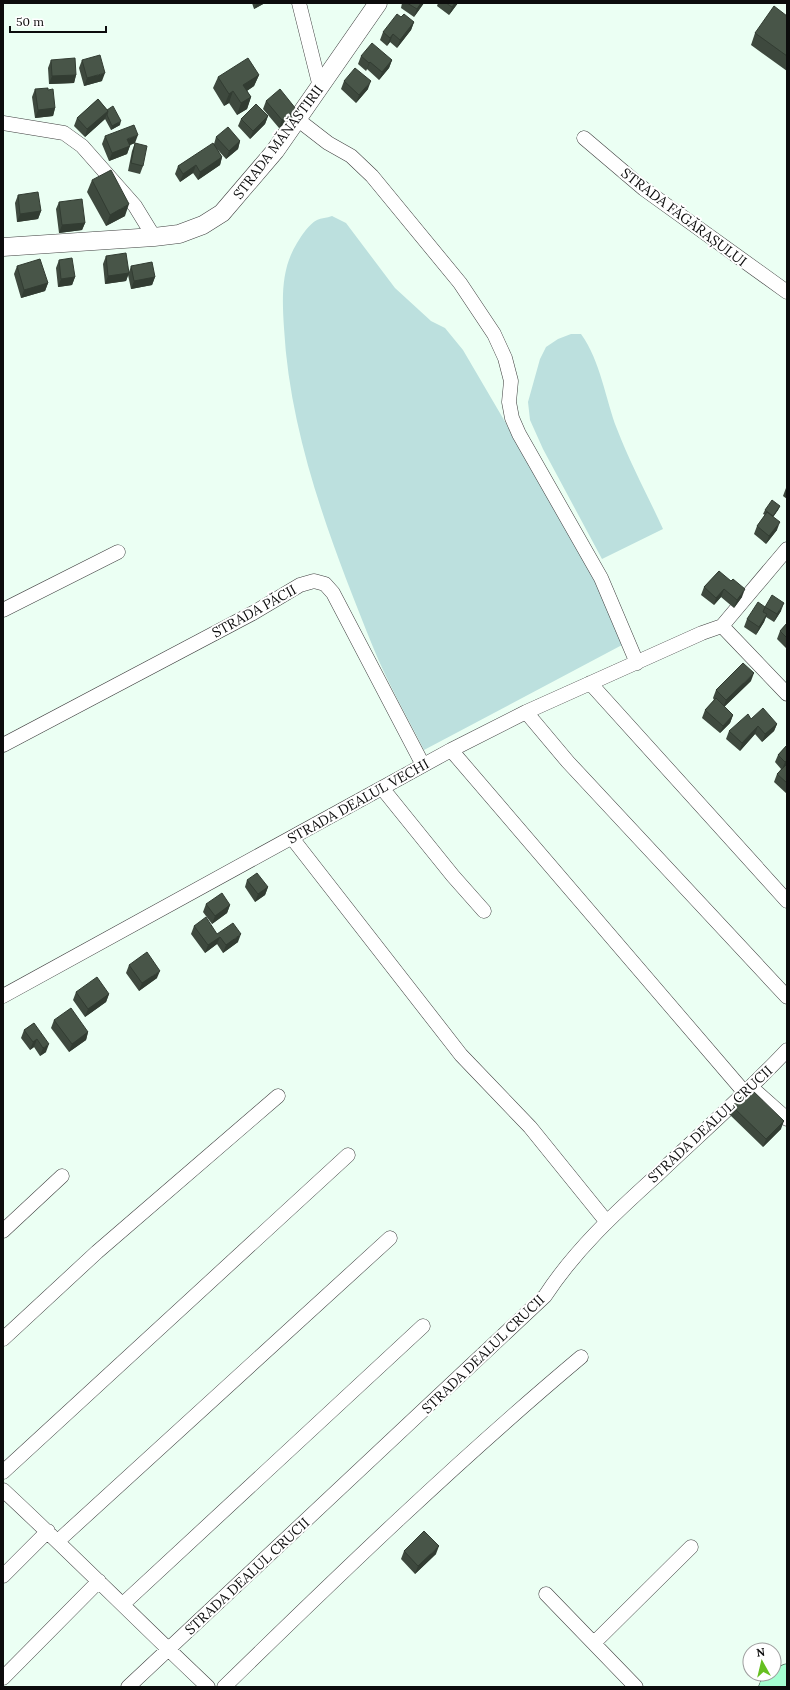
<svg xmlns="http://www.w3.org/2000/svg" width="790" height="1690" font-family="Lora,serif">
	<style>
		.cemetery { fill: #bce0de }
		.lines { fill: none; stroke-linecap: round; stroke-linejoin: round }
		.minor-casing { stroke: #3f3f3f; stroke-width: 15 }
		.tertiary-casing { stroke: #3f3f3f; stroke-width: 19 }
		.secondary-casing { stroke: #2e2e2e; stroke-width: 21 }
		.minor { stroke: #fff; stroke-width: 14 }
		.tertiary { stroke: #fff; stroke-width: 18 }
		.secondary { stroke: #a6ffd2; stroke-width: 20 }
		.wall { fill: #3e493e }
		.shaded-wall { fill: #323c32 }
		.building { fill: #485548; stroke: #323c32 }
		.labels { text-anchor: middle; dominant-baseline: central; stroke-width: 4; stroke-linejoin: round; paint-order: stroke }
		.street-label { font-size: 14px; fill: #0c0c0c; stroke: #fff }
	</style>
	<rect width="100%" height="100%" fill="#ebfff3"/>
	<!-- cemetery -->
	<path class="cemetery" d="M332,216L346,223L395,288L431,321L445,328L463,350L542,485L599,587L622,645L424,750C407,716 387,682 373,647C332,545 290,438 284,328C282,297 281,269 297,243C302,235 309,224 317,220C321,218 327,218 332,216Z
		M571,334H581C601,362 605,398 617,429C630,463 648,496 663,529L602,559L543,449L530,420L528,402L540,359L546,347L558,339Z"/>
	<g class="lines">
		<defs>
			<path id="minor" d="M299,3L320,87
				M297,119L328,143L351,156L372,176L460,283L494,334L505,358L511,381L509,402L512,418L519,434L601,578L637,663
				M3,123L64,133L82,146L135,206L154,237
				M584,138L644,189L787,292
				M3,610L118,552
				M722,626L787,549
				M722,626L787,694
				M590,683L787,901
				M526,712L568,762L787,997
				M3,745L253,613L300,585L314,581L325,584L333,593L423,765
				M451,750L745,1093
				M382,788L453,876L484,911
				M292,838L461,1055L530,1127L606,1221
				M3,996L451,750L526,712L702,633L722,626
				M751,1087L787,1119
				M3,1231L62,1176
				M3,1339L97,1252L278,1096
				M3,1472L348,1155
				M3,1490C72,1554 139,1622 208,1687
				M58,1541L390,1238
				M3,1576L48,1531
				M546,1594L636,1687
				M123,1604L423,1326
				M594,1643L691,1547
				M3,1678L99,1581
				M128,1687L545,1296C575,1250 615,1213 656,1176C700,1134 746,1094 787,1050
				M224,1687C340,1574 457,1461 581,1357"/>
			<path id="tertiary" d="M3,247L154,237L179,234L203,225L222,213L275,151L378,3"/>
			<path id="secondary" d="M769,1687L787,1674"/>
		</defs>
		<!-- minor casing -->
		<use href="#minor" class="minor-casing"/>
		<!-- tertiary casing -->
		<use href="#tertiary" class="tertiary-casing"/>
		<!-- secondary casing -->
		<use href="#secondary" class="secondary-casing"/>
		<!-- minor -->
		<use href="#minor" class="minor"/>
		<!-- tertiary -->
		<use href="#tertiary" class="tertiary"/>
		<!-- secondary -->
		<use href="#secondary" class="secondary"/>
	</g>
	<!-- wall -->
	<path class="wall" d="M252,3H265L254,9Z
		M402,3H424L414,17L401,8Z
		M438,3H458L449,15L437,6Z
		M787,16V71L751,45L755,33Z
		M401,17L414,22L411,30L397,48L390,42L387,46L380,40L383,32Z
		M361,56L392,60L389,68L379,80L367,69L366,71L358,64Z
		M51,60L76,75L74,83L49,84L48,68Z
		M82,60L102,81L84,86L79,68Z
		M259,75L254,86L247,91L251,97L247,109L237,115L229,103L224,106L213,88L218,77Z
		M344,81L368,89L356,103L341,89Z
		M35,89L55,108L53,116L35,118L32,97Z
		M98,99L120,125L111,130L105,119L85,137L74,126L77,118Z
		M266,101L293,117L279,128L263,109Z
		M268,116L265,124L250,139L238,126L241,119Z
		M105,136L135,143L143,166L140,174L128,171L132,151L135,143L130,145L127,154L109,161L102,144Z
		M216,137L240,141L238,149L226,159L217,149L222,157L220,165L198,180L193,173L180,182L175,174L178,166L214,144Z
		M92,180L125,216L106,226L87,192Z
		M18,195L41,211L38,219L17,222L15,203Z
		M59,202L85,223L82,230L59,233L56,209Z
		M106,256L129,272L131,266L155,277L152,285L131,289L128,275L126,281L105,284L103,264Z
		M59,260L75,277L72,285L58,287L56,268Z
		M17,266L48,283L45,291L21,298L14,274Z
		M787,487V499L783,496L786,488Z
		M780,506L778,510L773,517L777,530L766,544L754,534L757,526L765,515L763,514L765,510Z
		M719,571L742,597L734,608L721,597L714,605L701,595L704,587Z
		M765,607L781,611L774,622L766,617L764,622L756,635L744,627L747,619Z
		M787,623V649L777,639L780,631Z
		M751,681L724,707L733,715L730,723L720,733L702,718L705,710L714,700L713,698L716,690Z
		M751,719L777,724L774,731L762,742L755,734L740,751L726,739L729,731Z
		M787,745V794L774,782L777,774L781,769L775,762L778,755Z
		M247,880L268,887L265,895L255,902L245,887Z
		M206,904L230,905L227,913L212,924L203,912Z
		M194,926L238,942L223,953L217,944L205,953L191,934Z
		M129,965L157,978L139,991L126,973Z
		M76,992L109,994L106,1002L85,1017L73,1000Z
		M54,1020L88,1032L86,1040L69,1052L51,1028Z
		M34,1023L46,1052L40,1056L34,1047L30,1050L21,1038L24,1030Z
		M732,1106L781,1129L763,1147L729,1114Z
		M404,1551L436,1554L415,1574L401,1559Z"/>
	<!-- shaded-wall -->
	<path class="shaded-wall" d="M257,3H265L254,9Z
		M421,3H424L414,17L417,9Z
		M455,3H458L449,15L452,7Z
		M414,22L411,30L397,48L400,40Z
		M393,34L390,42L387,46L390,38Z
		M392,60L389,68L379,80L382,72Z
		M370,62L367,69L366,71L369,63Z
		M105,73L102,81L84,86L87,78Z
		M76,75L74,83L49,84L52,76Z
		M259,75L254,86L239,96L243,85Z
		M371,81L368,89L356,103L359,95Z
		M233,91L229,103L224,106L229,94Z
		M251,97L247,109L237,115L241,103Z
		M55,108L53,116L35,118L38,110Z
		M296,109L293,117L279,128L282,120Z
		M108,111L105,119L85,137L87,129Z
		M268,116L265,124L250,139L253,131Z
		M121,121L120,125L111,130L112,126Z
		M138,135L135,143L125,147L127,139Z
		M240,141L238,149L226,159L229,151Z
		M130,146L127,154L109,161L112,153Z
		M222,157L220,165L198,180L200,172Z
		M196,165L193,173L180,182L183,174Z
		M129,204L125,216L106,226L110,215Z
		M41,211L38,219L17,222L20,214Z
		M85,223L82,230L59,233L62,225Z
		M129,273L126,281L105,284L108,276Z
		M75,277L72,285L58,287L61,279Z
		M155,277L152,285L131,289L134,281Z
		M48,283L45,291L21,298L24,290Z
		M780,506L778,510L771,520L773,516Z
		M780,522L777,530L766,544L769,536Z
		M724,589L721,597L714,605L716,598Z
		M745,589L742,597L734,608L737,600Z
		M784,603L781,611L774,622L777,614Z
		M767,614L764,622L756,635L759,627Z
		M754,673L751,681L723,708L726,700Z
		M733,715L730,723L720,733L723,726Z
		M777,724L774,731L762,742L765,734Z
		M758,726L755,734L740,751L742,743Z
		M787,760V765L782,770L785,762Z
		M268,887L265,895L255,902L258,894Z
		M230,905L227,913L212,924L215,916Z
		M241,934L238,942L223,953L226,945Z
		M220,937L217,944L205,953L208,945Z
		M160,971L157,978L139,991L142,983Z
		M109,994L106,1002L85,1017L88,1009Z
		M88,1032L86,1040L69,1052L72,1044Z
		M37,1039L34,1047L30,1050L33,1042Z
		M49,1044L46,1052L40,1056L43,1048Z
		M784,1121L781,1129L763,1147L766,1139Z
		M439,1546L436,1554L415,1574L418,1566Z"/>
	<!-- building -->
	<path class="building" d="M407,3H421L417,9Z
		M446,3H455L452,7Z
		M774,6L787,16V56L755,33Z
		M397,14L401,17L404,14L414,22L400,40L393,34L390,38L383,32Z
		M372,43L392,60L382,72L370,62L369,63L361,56Z
		M100,55L105,73L87,78L82,60Z
		M75,58L76,75L52,76L51,60Z
		M248,58L259,75L243,85L251,97L241,103L233,91L229,94L218,77Z
		M355,68L371,81L359,95L344,81Z
		M48,88V90L53,89L55,108L38,110L35,89Z
		M280,89L296,109L282,120L266,101Z
		M98,99L108,111L87,129L77,118Z
		M256,104L268,116L253,131L241,119Z
		M113,106L121,121L112,126L107,115L108,111L107,110Z
		M134,125L138,135L127,139L130,146L112,153L105,136Z
		M228,127L240,141L229,151L216,137Z
		M135,143L147,146L143,166L131,163Z
		M213,143L222,157L200,172L196,165L183,174L178,166Z
		M111,170L129,204L110,215L92,180Z
		M38,192L41,211L20,214L18,195Z
		M82,199L85,223L62,225L59,202Z
		M126,253L129,273L108,276L106,256Z
		M72,258L75,277L61,279L59,260Z
		M40,259L48,283L24,290L17,266Z
		M152,262L155,277L134,281L131,266Z
		M772,500L780,506L773,516L765,510Z
		M767,512L780,522L769,536L757,526Z
		M719,571L731,581L733,579L745,589L737,600L724,589L716,598L704,587Z
		M772,595L784,603L777,614L765,607L763,612L767,614L759,627L747,619L758,602L765,607Z
		M787,623V638L780,631Z
		M743,663L754,673L726,700L716,690Z
		M716,698L733,715L723,726L705,710Z
		M763,708L777,724L765,734L758,726L742,743L729,731L748,714L751,719Z
		M787,745V760L785,762L778,755Z
		M787,764V783L777,774Z
		M257,873L268,887L258,894L247,880Z
		M222,893L230,905L215,916L206,904Z
		M206,917L217,934L233,923L241,934L226,945L220,937L208,945L194,926Z
		M147,952L160,971L142,983L129,965Z
		M97,977L109,994L88,1009L76,992Z
		M71,1008L88,1032L72,1044L54,1020Z
		M34,1023L49,1044L43,1048L37,1039L33,1042L24,1030Z
		M750,1088L784,1121L766,1139L732,1106Z
		M424,1531L439,1546L418,1566L404,1551Z"/>
	<g class="labels">
		<!-- street labels -->
		<g class="street-label">
			<text transform="translate(278 142) rotate(-53)">STRADA MĂNĂSTIRII</text>
			<text transform="translate(684 217) rotate(37)">STRADA FĂGĂRAȘULUI</text>
			<text transform="translate(254 611) rotate(-29)">STRADA PĂCII</text>
			<text transform="translate(358 801) rotate(-29)">STRADA DEALUL VECHI</text>
			<text transform="translate(710 1124) rotate(-43)">STRADA DEALUL CRUCII</text>
			<text transform="translate(483 1354) rotate(-44)">STRADA DEALUL CRUCII</text>
			<text transform="translate(247 1576) rotate(-43)">STRADA DEALUL CRUCII</text>
		</g>
	</g>
	<!-- border -->
	<rect width="790" height="1690" fill="none" stroke="#0c0c0c" stroke-width="8"/>
	<!-- north arrow -->
	<g transform="translate(762 1662) rotate(352)"><circle r="19" fill="#ffffff" stroke="#9e9e9e"/>
	<path d="M0-3L7 15L0 10L-7 15Z" fill="#66bf21"/>
	<text y="-6" font-size="11" font-weight="bold" text-anchor="middle" fill="#0c0c0c">N</text>
	</g>
	<!-- scale -->
	<path d="M10 26v6h96v-6" fill="none" stroke="#0c0c0c" stroke-width="2"/>
	<text x="16" y="26" font-size="12" fill="#0c0c0c" stroke="#ffffff" stroke-width="3" paint-order="stroke">50 m</text>
</svg>
